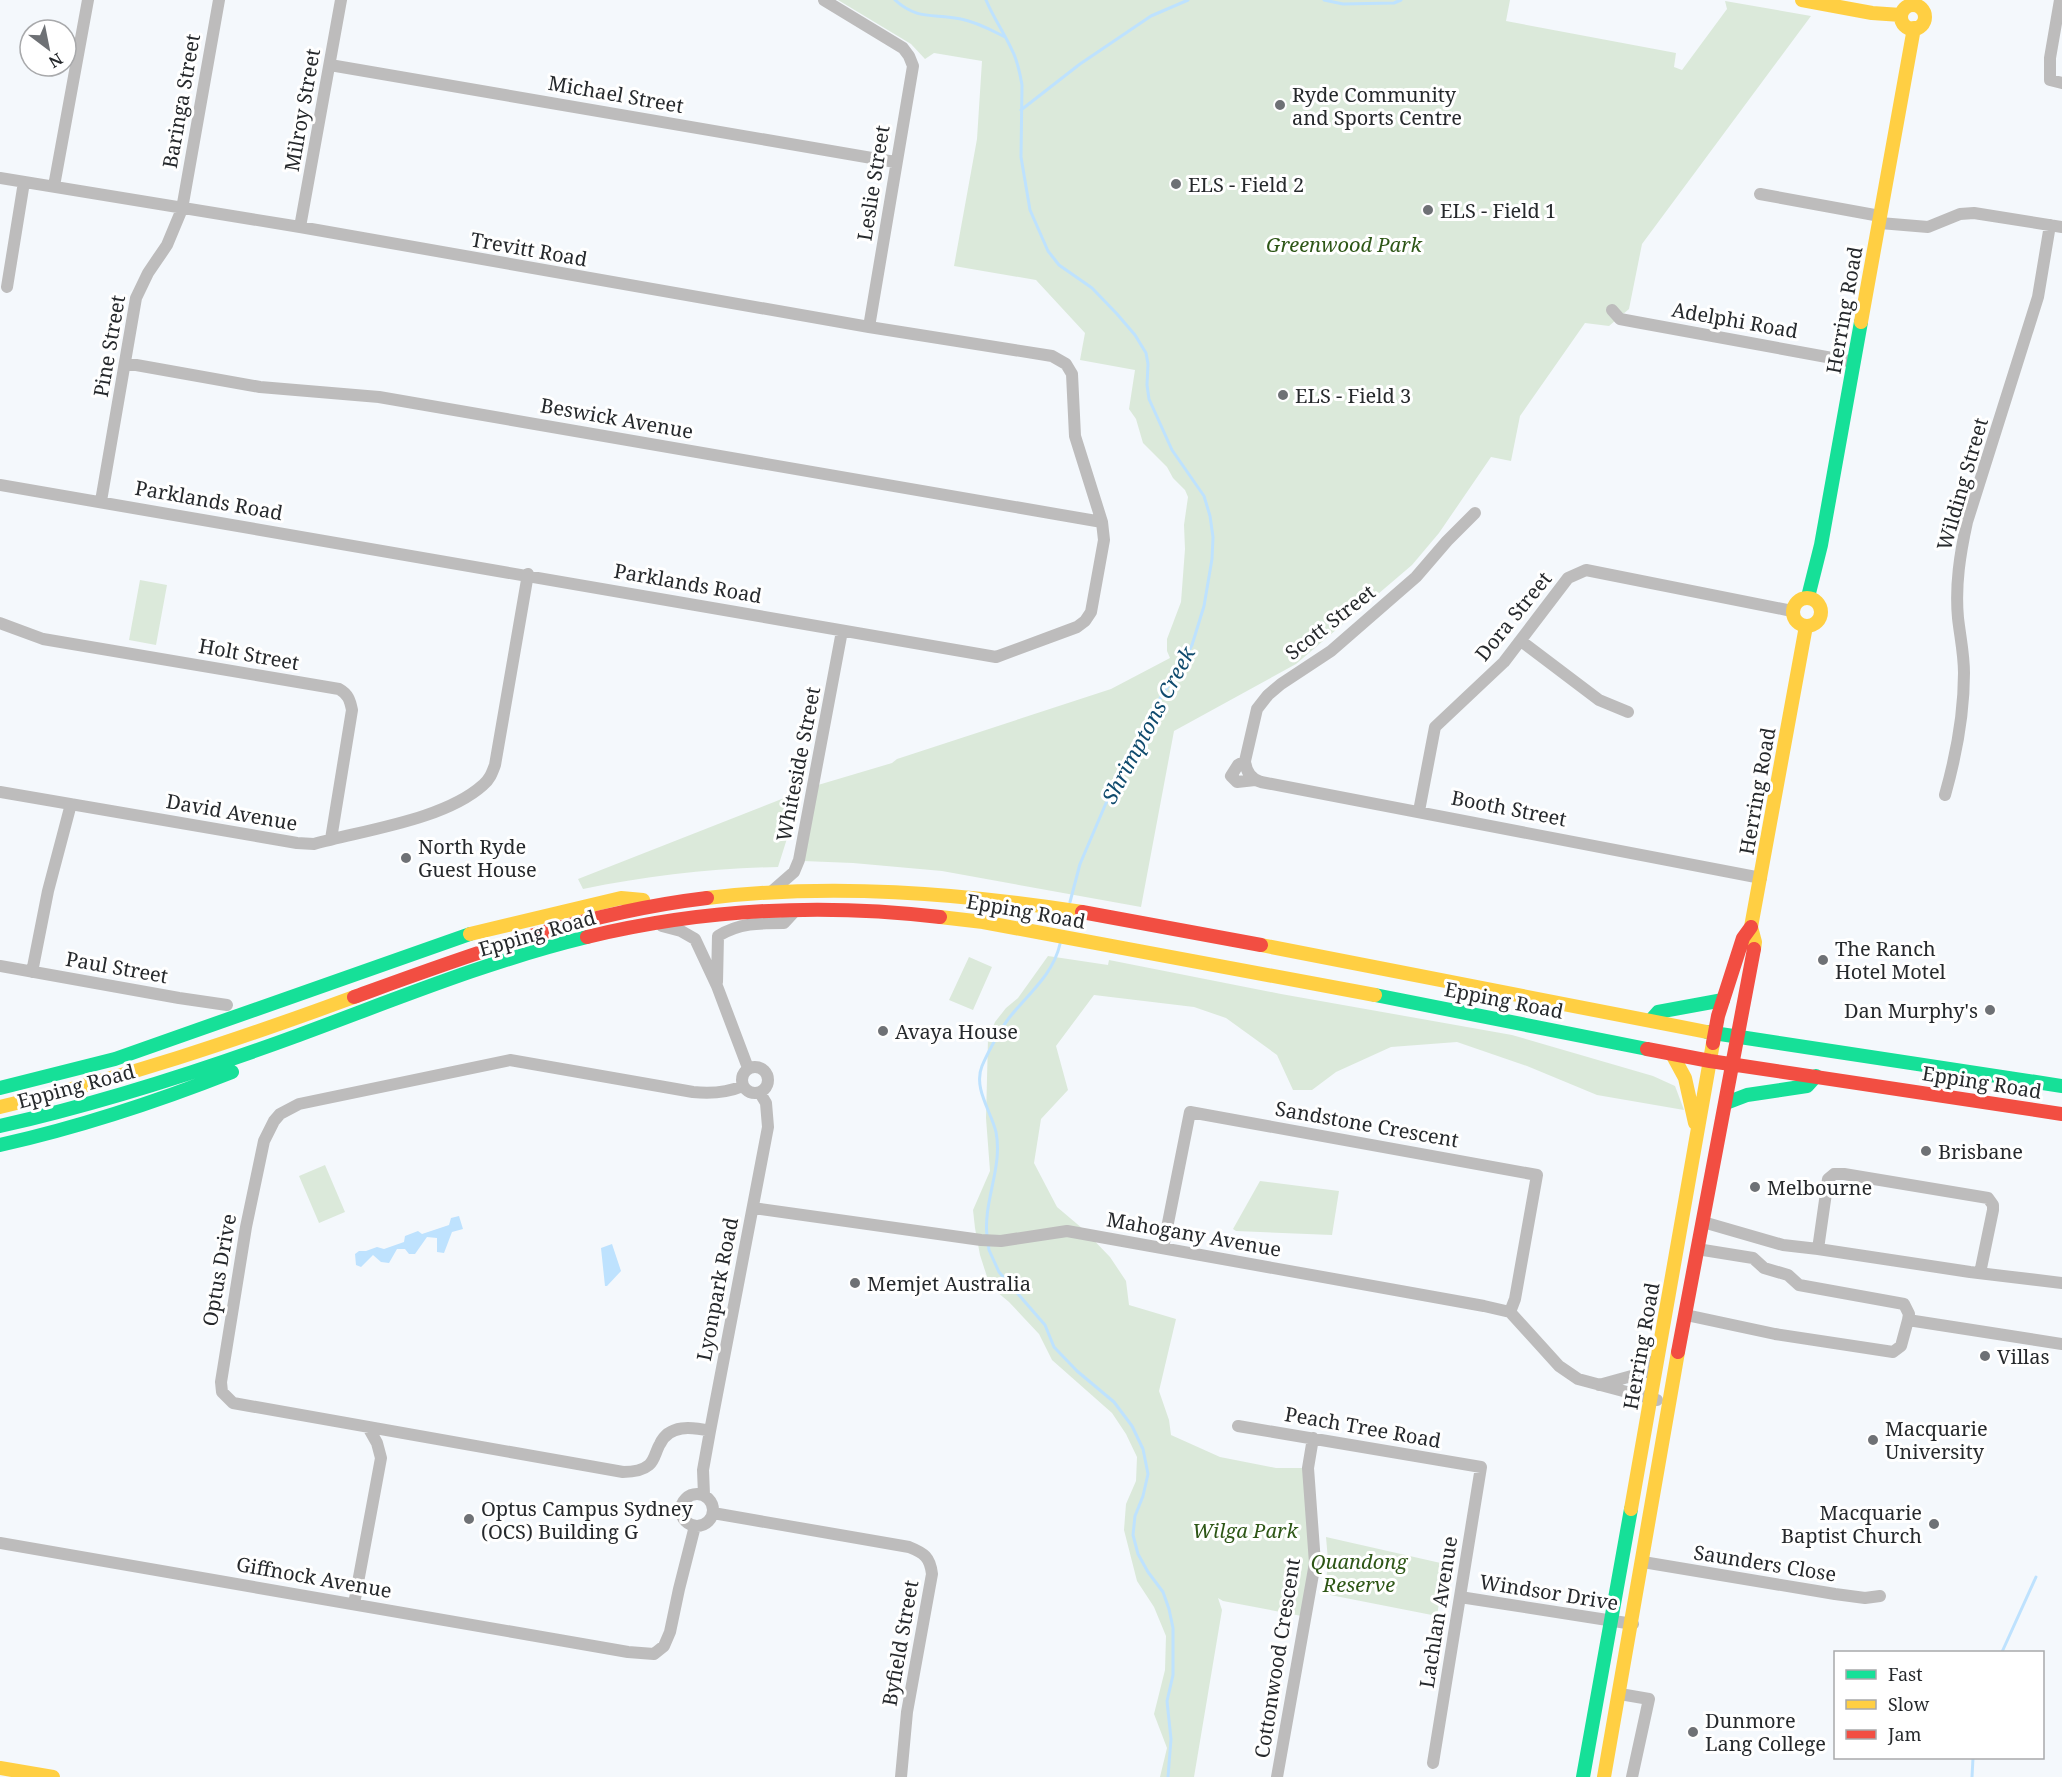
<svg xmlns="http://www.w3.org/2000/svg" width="2062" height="1777" font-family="'Noto Serif',serif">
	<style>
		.green { fill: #dbe9da }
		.water { fill: #bee2fe }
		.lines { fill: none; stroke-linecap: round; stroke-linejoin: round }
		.stream { stroke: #bee2fe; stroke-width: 3 }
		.street { stroke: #bdbcbc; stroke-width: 12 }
		.fast { stroke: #16e098; stroke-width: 14 }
		.slow { stroke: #ffcf43; stroke-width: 14 }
		.jam { stroke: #f24e42; stroke-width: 14 }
		.poi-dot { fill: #6e7175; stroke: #fff; stroke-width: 2 }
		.labels { text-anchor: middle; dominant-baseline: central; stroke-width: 6; stroke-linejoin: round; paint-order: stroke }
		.street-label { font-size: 20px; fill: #26292c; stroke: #fff }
		.poi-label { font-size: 20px; fill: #26292c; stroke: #fff; text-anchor: start }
		.park-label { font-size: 20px; font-style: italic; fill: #2d5616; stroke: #fff }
		.water-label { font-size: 21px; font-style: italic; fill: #104b6e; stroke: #fff }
	</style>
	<rect width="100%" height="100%" fill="#f4f8fc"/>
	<!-- green -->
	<path class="green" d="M838,0H1510L1506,21L1676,53L1674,67L1682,70L1727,9L1725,1L1811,16L1642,244L1629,309L1609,326L1585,323L1520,416L1511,461L1491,457L1439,533L1412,565L1296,664L1174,731L1141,907L942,871L853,863L803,861L818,785L892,763L897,759L1111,689L1170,658L1167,651V639L1181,602L1185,549L1184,525L1188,497L1185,490L1173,478L1167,467L1143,443L1136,419L1129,409L1135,370L1080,360L1085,333L1036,280L954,266L977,139L982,61L934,53L925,59L911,44Z
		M140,580L167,585L156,645L129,640Z
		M802,791L778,867C713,868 647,876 583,889L578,879Z
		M1048,956L1108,965L1109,960L1281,994L1512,1035L1653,1076L1675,1086L1684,1110L1597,1095L1527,1066L1457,1042L1391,1047L1336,1072L1312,1090H1293L1277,1055L1226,1018L1194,1007L1094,995L1056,1046L1068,1090L1041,1119L1034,1163L1057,1207L1083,1229L1110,1257L1126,1281L1129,1305L1176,1319L1159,1391L1169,1420L1171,1435L1220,1457L1276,1468H1308L1315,1563L1307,1617L1223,1601L1218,1598L1222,1610L1194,1777H1160L1167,1748L1154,1714L1165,1670L1166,1636L1154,1607L1137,1581L1124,1530L1126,1504L1136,1481L1137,1457L1126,1434L1112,1413L1052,1360L1039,1334L1009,1302L990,1286L980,1255L975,1228L973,1210L990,1171L986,1118L988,1039L995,1022L1006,1008L1018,998Z
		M969,957L992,967L973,1010L949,1000Z
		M325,1165L345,1212L319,1223L299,1176Z
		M1260,1181L1339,1191L1332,1235L1236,1231L1233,1229Z
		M1326,1537L1445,1564L1437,1616L1325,1594L1328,1560Z"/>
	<!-- water -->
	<path class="water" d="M459,1216L463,1229L452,1232L444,1253L437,1252V1238L427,1237L415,1254H409L405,1249H397L389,1263L381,1262L373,1255L361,1267L356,1265L355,1254L359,1251H366L377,1247L384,1249L404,1242L405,1236L418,1231L422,1234L449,1225L451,1218Z
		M612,1244L621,1271L607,1286H605L601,1248Z"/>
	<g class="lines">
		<!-- stream -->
		<path class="stream" d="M895,0C918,21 934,13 961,19C977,22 991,30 1005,37
			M986,0C993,17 1003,31 1011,48C1017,59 1020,73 1022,85L1021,157L1030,210L1048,251L1059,265L1092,288L1117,314L1135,335L1146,353L1148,364L1147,385L1149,399L1172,450L1204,496L1210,516L1213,537L1212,559L1204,606L1192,645L1178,671L1153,709L1121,768L1080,864L1070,902
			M1324,0L1343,4L1394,3L1401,0
			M1021,110L1080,64L1151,16L1188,0
			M987,1236C983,1202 1003,1167 996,1132C991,1111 973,1088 982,1066C988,1052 1000,1030 1009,1018C1028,994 1053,975 1060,944
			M988,1243L989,1250L999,1272L1045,1325L1054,1347L1077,1371L1114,1402L1132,1426L1143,1449L1148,1474L1143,1496L1135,1516L1133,1535L1138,1554L1148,1572L1163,1592L1169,1609L1173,1628V1675L1167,1701L1171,1739L1168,1777
			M2002,1652L2036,1577
			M1972,1777L1973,1758"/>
		<!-- street -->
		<path class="street" d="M824,0L903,48L909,56L913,66L869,327
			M2060,0L2050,58V80L2062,83
			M330,65L895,162
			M0,178L300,227L869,327L1052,356L1066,364L1072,374L1075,436L1102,522L1104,540L1091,612L1085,621L1077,627L996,657L0,485
			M54,186L88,0
			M1760,194L1880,216
			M1880,223L1928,227L1960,214L1974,213L2062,227
			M300,227L341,0
			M7,287L24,182
			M1612,310L1620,319L1636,322L1854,362
			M125,363L260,387L379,397L1102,522
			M101,501L136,298L148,273L167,245L182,209L219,0
			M1475,513L1447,541L1416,577L1331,651L1281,684L1268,695L1257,709L1245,761C1246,771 1250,779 1261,782L1761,878
			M0,623L43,639L339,689C348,694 350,700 352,710L331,839
			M1521,641L1599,700L1628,712
			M1245,761L1238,765L1231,776L1237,782L1255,780
			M0,792L297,843L314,844C364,830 444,820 483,785C490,779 492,773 495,765L528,574
			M1945,795C1956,756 1964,713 1964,673C1964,654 1960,636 1958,618C1955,585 1960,554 1967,522L2038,297L2050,225
			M1419,811L1435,727L1504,662L1568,578L1586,570L1792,611
			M770,893L794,872L799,860L842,631
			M662,926L681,931L695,939L717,986L748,1068
			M0,966L179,998L227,1005
			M32,972L48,891L71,804
			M717,982L718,936C739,923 759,923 784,923L796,910
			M742 1080a13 13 0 1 1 26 0a13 13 0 1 1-26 0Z
			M753,1208L981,1240L1001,1241L1067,1231L1484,1306L1510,1312L1559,1366L1578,1379L1657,1400
			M1703,1222L1783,1245L1818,1249L1970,1272L2062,1283
			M1163,1248L1190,1112L1537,1175L1515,1299L1510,1312
			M1818,1249L1828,1179L1834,1174H1844L1988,1198L1993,1205V1210L1980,1273
			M1686,1315L1775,1334L1893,1352L1901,1346L1908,1320L1909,1314L1904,1304L1799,1285L1788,1275L1764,1268L1753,1258L1697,1249
			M1908,1320L2062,1344
			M1599,1385L1646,1372L1655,1360
			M1238,1426L1481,1467L1433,1763
			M710,1431C692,1427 669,1424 660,1444C656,1450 655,1460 649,1465C642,1471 632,1472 623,1472L233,1403L222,1392L221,1382L246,1227L264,1141L274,1121L280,1114L299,1104L510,1060L693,1092C711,1094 726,1093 743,1086
			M681 1510a16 16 0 1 1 32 0a16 16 0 1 1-32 0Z
			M704,1495L703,1470L710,1431L768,1127L766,1103L760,1093
			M713,1513L909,1547C924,1553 930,1557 932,1574L907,1712L901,1777
			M0,1543L628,1652L654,1654L664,1646L670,1632L679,1589L695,1526
			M1643,1562L1835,1594L1865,1598L1880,1596
			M1460,1597L1633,1624
			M354,1604L381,1458L377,1443L368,1427
			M1620,1694L1649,1699L1632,1777
			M1277,1777L1315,1563L1308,1468L1313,1438"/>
		<!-- fast -->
		<path class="fast" d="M1808,597L1821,545L1861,322
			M1375,995L1647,1049
			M1651,1020L1658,1012L1723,1000
			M1707,1032L2062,1086
			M0,1088L115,1059L470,934
			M1726,1103L1747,1095L1807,1086L1816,1076
			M0,1126C102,1103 201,1071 299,1035C394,1000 488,961 587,937
			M0,1145C80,1127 156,1102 232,1072
			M1583,1777L1631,1509"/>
		<!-- slow -->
		<path class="slow" d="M1802,0L1872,13L1901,15
			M1901 17a12 12 0 1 1 24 0a12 12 0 1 1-24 0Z
			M1861,322L1914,28
			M1793 612a14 14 0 1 1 28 0a14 14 0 1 1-28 0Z
			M707,898C832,883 959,893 1082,912
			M940,917L983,922L1375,995
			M470,934L621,898L643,900
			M1261,945L1707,1032
			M1754,949L1755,942L1751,927L1806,626
			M1672,1054L1685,1078L1695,1123
			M0,1107C121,1079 237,1040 354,997
			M1631,1509L1713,1043
			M0,1768L53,1777
			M1604,1777L1678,1352"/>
		<!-- jam -->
		<path class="jam" d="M1082,912L1261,945
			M587,937C703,909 822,903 940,917
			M354,997C472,954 581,913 707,898
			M1713,1043L1718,1016L1743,938L1751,927
			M1647,1049L1710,1061L2062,1114
			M1678,1352L1754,949"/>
	</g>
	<!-- markers -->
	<g class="poi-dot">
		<circle cx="1280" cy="105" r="6"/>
		<circle cx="1176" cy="184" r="6"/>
		<circle cx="1428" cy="210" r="6"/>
		<circle cx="1283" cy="395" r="6"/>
		<circle cx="406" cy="858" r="6"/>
		<circle cx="1823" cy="960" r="6"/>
		<circle cx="1990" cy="1010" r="6"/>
		<circle cx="883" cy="1031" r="6"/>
		<circle cx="1926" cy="1151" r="6"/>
		<circle cx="1755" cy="1187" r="6"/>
		<circle cx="855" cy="1283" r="6"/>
		<circle cx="1985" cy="1356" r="6"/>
		<circle cx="1873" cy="1440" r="6"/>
		<circle cx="469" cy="1519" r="6"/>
		<circle cx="1934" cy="1524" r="6"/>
		<circle cx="1693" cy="1732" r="6"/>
	</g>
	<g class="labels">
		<!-- street labels -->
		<g class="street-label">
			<text transform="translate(616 94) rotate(10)">Michael Street</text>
			<text transform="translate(181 101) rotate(-80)">Baringa Street</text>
			<text transform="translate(302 110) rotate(-80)">Milroy Street</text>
			<text transform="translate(873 183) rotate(-81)">Leslie Street</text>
			<text transform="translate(529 249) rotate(10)">Trevitt Road</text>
			<text transform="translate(1844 310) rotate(-80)">Herring Road</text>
			<text transform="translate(1735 320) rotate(10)">Adelphi Road</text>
			<text transform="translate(109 346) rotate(-80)">Pine Street</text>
			<text transform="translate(617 418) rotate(10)">Beswick Avenue</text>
			<text transform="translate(1962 484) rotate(-74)">Wilding Street</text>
			<text transform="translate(209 500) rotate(10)">Parklands Road</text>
			<text transform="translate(688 583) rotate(10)">Parklands Road</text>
			<text transform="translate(1513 616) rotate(-51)">Dora Street</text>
			<text transform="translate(1330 622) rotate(-38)">Scott Street</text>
			<text transform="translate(249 654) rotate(10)">Holt Street</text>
			<text transform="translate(798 764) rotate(-79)">Whiteside Street</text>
			<text transform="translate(1757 791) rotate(-80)">Herring Road</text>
			<text transform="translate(1509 808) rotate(11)">Booth Street</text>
			<text transform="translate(232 812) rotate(10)">David Avenue</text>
			<text transform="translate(1026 911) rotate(10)">Epping Road</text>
			<text transform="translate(537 933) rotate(-16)">Epping Road</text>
			<text transform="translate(117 967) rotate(10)">Paul Street</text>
			<text transform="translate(1504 1000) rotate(11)">Epping Road</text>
			<text transform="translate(1982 1082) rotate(9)">Epping Road</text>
			<text transform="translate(76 1086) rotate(-15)">Epping Road</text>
			<text transform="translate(1367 1124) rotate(10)">Sandstone Crescent</text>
			<text transform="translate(1194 1234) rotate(10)">Mahogany Avenue</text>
			<text transform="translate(219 1270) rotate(-80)">Optus Drive</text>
			<text transform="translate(717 1289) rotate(-79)">Lyonpark Road</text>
			<text transform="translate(1641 1346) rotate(-80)">Herring Road</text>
			<text transform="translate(1363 1427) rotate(10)">Peach Tree Road</text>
			<text transform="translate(1765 1563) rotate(9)">Saunders Close</text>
			<text transform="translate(314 1577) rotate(10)">Giffnock Avenue</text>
			<text transform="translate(1549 1592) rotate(9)">Windsor Drive</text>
			<text transform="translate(1438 1612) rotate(-81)">Lachlan Avenue</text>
			<text transform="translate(900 1643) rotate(-80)">Byfield Street</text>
			<text transform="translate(1277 1658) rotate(-81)">Cottonwood Crescent</text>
		</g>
		<!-- poi labels -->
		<g class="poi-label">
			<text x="1292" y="94">Ryde Community<tspan x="1292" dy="23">and Sports Centre</tspan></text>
			<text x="1188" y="184">ELS - Field 2</text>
			<text x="1440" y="210">ELS - Field 1</text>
			<text x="1295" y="395">ELS - Field 3</text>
			<text x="418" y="846">North Ryde<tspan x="418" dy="23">Guest House</tspan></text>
			<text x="1835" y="948">The Ranch<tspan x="1835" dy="23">Hotel Motel</tspan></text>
			<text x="1978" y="1010" text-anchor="end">Dan Murphy's</text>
			<text x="895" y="1031">Avaya House</text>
			<text x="1938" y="1151">Brisbane</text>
			<text x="1767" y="1187">Melbourne</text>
			<text x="867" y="1283">Memjet Australia</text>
			<text x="1997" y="1356">Villas</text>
			<text x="1885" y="1428">Macquarie<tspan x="1885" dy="23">University</tspan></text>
			<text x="481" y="1508">Optus Campus Sydney<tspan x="481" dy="23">(OCS) Building G</tspan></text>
			<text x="1922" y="1512" text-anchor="end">Macquarie<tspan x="1922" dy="23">Baptist Church</tspan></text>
			<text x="1705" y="1720">Dunmore<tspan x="1705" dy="23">Lang College</tspan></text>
		</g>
		<!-- park labels -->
		<g class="park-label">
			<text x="1344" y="244">Greenwood Park</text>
			<text x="1245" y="1530">Wilga Park</text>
			<text x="1359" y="1561">Quandong<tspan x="1359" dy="23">Reserve</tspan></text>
		</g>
		<!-- water labels -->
		<g class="water-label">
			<text transform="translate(1148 725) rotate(-62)">Shrimptons Creek</text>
		</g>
	</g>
	<!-- legend -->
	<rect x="1834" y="1651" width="210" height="108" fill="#ffffff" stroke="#a8a9ab" stroke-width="1.5"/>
	<rect x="1846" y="1670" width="30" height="9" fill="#16e098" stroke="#a8a9ab" stroke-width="1.5"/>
	<text x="1888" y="1681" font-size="18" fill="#26292c">Fast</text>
	<rect x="1846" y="1700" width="30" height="9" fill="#ffcf43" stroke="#a8a9ab" stroke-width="1.5"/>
	<text x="1888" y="1711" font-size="18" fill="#26292c">Slow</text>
	<rect x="1846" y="1730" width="30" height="9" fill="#f24e42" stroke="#a8a9ab" stroke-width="1.5"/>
	<text x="1888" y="1741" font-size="18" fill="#26292c">Jam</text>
	<!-- north arrow -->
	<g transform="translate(48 48) rotate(148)"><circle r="28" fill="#ffffff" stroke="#a8a9ab" stroke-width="1.5"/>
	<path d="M0-4.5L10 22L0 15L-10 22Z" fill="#6e7175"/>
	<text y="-9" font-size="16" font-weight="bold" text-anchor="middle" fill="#26292c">N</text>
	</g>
</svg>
